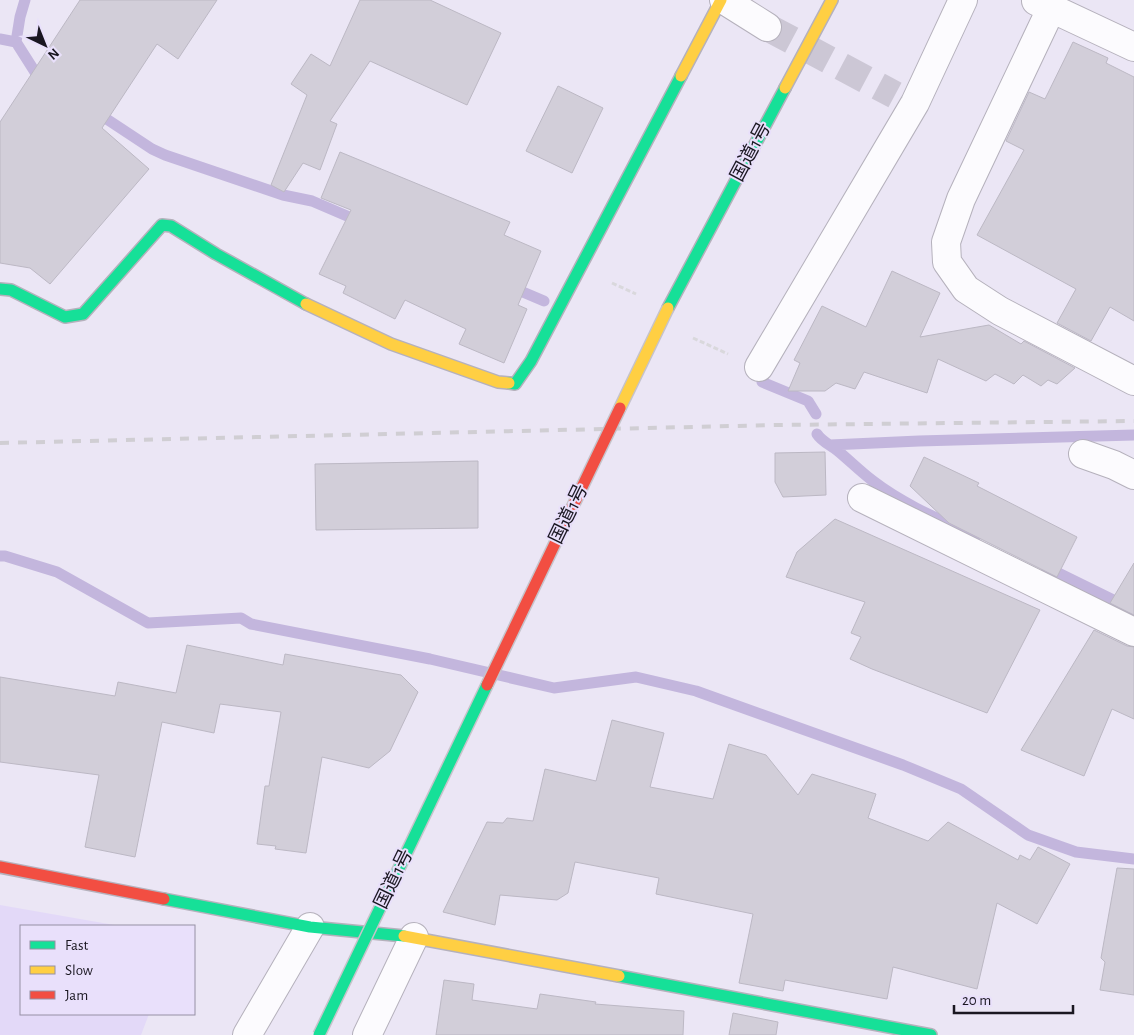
<svg xmlns="http://www.w3.org/2000/svg" width="1134" height="1035" font-family="'Alegreya Sans','Noto Sans JP',sans-serif">
	<style>
		.green { fill: #e3d9f8 }
		.lines { fill: none; stroke-linecap: round; stroke-linejoin: round }
		.stream { stroke: #c3b6dd; stroke-width: 11 }
		.building { fill: #d2ced9; stroke: #bcb8c4 }
		.street-tunnel { stroke: #ccc7d5; stroke-width: 28; stroke-dasharray: 28 14; stroke-linecap: butt }
		.street-casing { stroke: #b5b1bc; stroke-width: 30 }
		.fast-casing { stroke: #b5b1bc; stroke-width: 14 }
		.slow-casing { stroke: #b5b1bc; stroke-width: 14 }
		.jam-casing { stroke: #b5b1bc; stroke-width: 14 }
		.path { stroke: #d9d8dc; stroke-width: 3; stroke-dasharray: 5 2.5; stroke-linecap: butt }
		.street { stroke: #fcfbfe; stroke-width: 28 }
		.fast { stroke: #16e098; stroke-width: 11 }
		.slow { stroke: #ffcf43; stroke-width: 11 }
		.jam { stroke: #f24e42; stroke-width: 11 }
		.rail { stroke: #d0ced3; stroke-width: 4; stroke-dasharray: 9 9; stroke-linecap: butt }
		.fast-bridge-casing { stroke: #c6c3ca; stroke-width: 14; stroke-linecap: butt }
		.slow-bridge-casing { stroke: #c6c3ca; stroke-width: 14; stroke-linecap: butt }
		.jam-bridge-casing { stroke: #c6c3ca; stroke-width: 14; stroke-linecap: butt }
		.fast-bridge { stroke: #16e098; stroke-width: 11 }
		.slow-bridge { stroke: #ffcf43; stroke-width: 11 }
		.jam-bridge { stroke: #f24e42; stroke-width: 11 }
		.labels { text-anchor: middle; dominant-baseline: central; stroke-width: 4; stroke-linejoin: round; paint-order: stroke }
		.street-label { font-size: 19px; fill: #1a1721; stroke: #e9e0fb }
	</style>
	<rect width="100%" height="100%" fill="#ebe6f5"/>
	<!-- green -->
	<path class="green" d="M0,905L120,926H21V1014H149L141,1035H0Z"/>
	<g class="lines">
		<!-- stream -->
		<path class="stream" d="M25,0L20,17L16,42L35,72L45,79
			M0,39L16,42
			M96,112L152,149L165,155L283,195L312,201L361,222
			M511,287L544,301
			M762,382L808,401L816,414
			M817,434C822,442 831,445 838,451C850,461 861,472 873,481C904,505 941,520 976,536
			M830,445L919,441L1134,435
			M0,556H5L57,572L148,623L241,618L251,624L430,659L554,688L636,677L696,691L903,765L961,789L1028,835L1076,852L1134,859
			M1046,567L1134,610"/>
	</g>
	<!-- building -->
	<path class="building" d="M80,0H217L178,59L157,44L102,128L149,169L50,284L30,268L0,263V122Z
		M360,0H430L501,33L467,105L370,61L330,121L337,124L320,170L303,163L284,192L271,185L307,95L291,84L311,54L330,66Z
		M1073,42L1108,58L1106,63L1134,77V321L1110,307L1091,341L1057,323L1076,289L977,235L1024,150L1006,141L1029,92L1045,99Z
		M558,86L603,108L572,173L526,151Z
		M340,152L510,222L504,235L541,251L518,305L527,309L504,363L459,344L466,329L405,300L395,319L343,293L346,286L319,274L351,210L321,198Z
		M892,271L940,293L920,337L989,325L1021,344L1024,341L1075,368L1057,384L1048,380L1041,386L1023,375L1014,384L995,374L986,381L938,359L927,393L864,372L855,389L836,383L825,391H788L800,363L794,360L822,306L866,327Z
		M825,452L826,495L783,497L775,482V453Z
		M924,457L979,483L977,486L1077,537L1057,577L949,523L910,486Z
		M478,461V528L316,530L315,464Z
		M835,519L1040,610L987,713L872,669L850,659L861,637L851,633L865,602L786,577L797,552Z
		M1134,563V615L1110,603Z
		M1094,630L1127,646L1134,647V719L1112,709L1084,776L1021,750Z
		M187,645L283,665L285,654L401,675L418,692L390,751L369,768L322,757L306,853L275,849L276,846L257,844L265,786H269L281,712L220,704L214,733L162,722L135,857L85,847L99,775L0,762V677L115,696L118,682L176,693Z
		M612,720L664,733L650,787L713,799L729,744L766,755L798,795L812,774L876,794L868,818L928,841L948,822L1018,860L1020,855L1030,860L1038,847L1070,864L1037,924L997,903L977,989L893,967L887,999L785,980L783,991L739,983L753,914L656,894L659,878L575,862L568,893L557,900L500,895L495,925L443,912L487,822L503,823L507,818L533,821L545,769L596,781Z
		M1117,868L1134,869V995L1100,990L1105,962L1101,958Z
		M444,980L474,984L472,1000L537,1009L540,994L596,1002L595,1004L684,1011L683,1035H436Z
		M733,1013L778,1022L776,1035H729Z"/>
	<g class="lines">
		<!-- street-tunnel -->
		<path class="street-tunnel" d="M767,27L895,95"/>
		<defs>
			<path id="street" d="M724,0L767,27
				M1036,1L1134,47
				M1051,9L961,199L946,242L947,262L966,289L1000,311L1134,381
				M759,367L915,103L963,0
				M1083,454L1114,465L1134,475
				M862,498L1134,632
				M247,1035L310,927
				M367,1035L414,937"/>
			<path id="fast" d="M0,289L11,290L65,317L83,314L162,225L171,226L216,254L306,304
				M668,308L785,88
				M509,383L515,384L531,361L681,76
				M164,899L310,927L404,936
				M619,976L931,1035"/>
			<path id="slow" d="M681,76L721,0
				M785,88L832,0
				M306,304L391,344L498,382L509,383
				M404,936L619,976"/>
			<path id="jam" d="M0,867L164,899"/>
		</defs>
		<!-- street casing -->
		<use href="#street" class="street-casing"/>
		<!-- fast casing -->
		<use href="#fast" class="fast-casing"/>
		<!-- slow casing -->
		<use href="#slow" class="slow-casing"/>
		<!-- jam casing -->
		<use href="#jam" class="jam-casing"/>
		<!-- path -->
		<path class="path" d="M612,283L636,294
			M693,338L728,354"/>
		<!-- street -->
		<use href="#street" class="street"/>
		<!-- fast -->
		<use href="#fast" class="fast"/>
		<!-- slow -->
		<use href="#slow" class="slow"/>
		<!-- jam -->
		<use href="#jam" class="jam"/>
		<!-- rail -->
		<path class="rail" d="M0,443L777,425L1134,421"/>
		<defs>
			<path id="fast-bridge" d="M319,1035L487,685"/>
			<path id="slow-bridge" d="M620,408L668,308"/>
			<path id="jam-bridge" d="M487,685L620,408"/>
		</defs>
		<!-- fast-bridge casing -->
		<use href="#fast-bridge" class="fast-bridge-casing"/>
		<!-- slow-bridge casing -->
		<use href="#slow-bridge" class="slow-bridge-casing"/>
		<!-- jam-bridge casing -->
		<use href="#jam-bridge" class="jam-bridge-casing"/>
		<!-- fast-bridge -->
		<use href="#fast-bridge" class="fast-bridge"/>
		<!-- slow-bridge -->
		<use href="#slow-bridge" class="slow-bridge"/>
		<!-- jam-bridge -->
		<use href="#jam-bridge" class="jam-bridge"/>
	</g>
	<g class="labels">
		<!-- street labels -->
		<g class="street-label">
			<text transform="translate(751 152) rotate(-62)">国道1号</text>
			<text transform="translate(569 514) rotate(-64)">国道1号</text>
			<text transform="translate(394 879) rotate(-64)">国道1号</text>
		</g>
	</g>
	<!-- legend -->
	<rect x="20" y="925" width="175" height="90" fill="#e9e0fb" stroke="#9690a4"/>
	<rect x="30" y="941" width="25" height="8" fill="#16e098" stroke="#9690a4"/>
	<text x="65" y="950" font-size="15" fill="#1a1721">Fast</text>
	<rect x="30" y="966" width="25" height="8" fill="#ffcf43" stroke="#9690a4"/>
	<text x="65" y="975" font-size="15" fill="#1a1721">Slow</text>
	<rect x="30" y="991" width="25" height="8" fill="#f24e42" stroke="#9690a4"/>
	<text x="65" y="1000" font-size="15" fill="#1a1721">Jam</text>
	<!-- north arrow -->
	<g transform="translate(45 45) rotate(137)" stroke="#e9e0fb" stroke-width="4" paint-order="stroke">
	<path d="M0-4L9 19L0 12L-9 19Z" fill="#1a1721"/>
	<text y="-8" font-size="14" font-weight="bold" text-anchor="middle" fill="#1a1721">N</text>
	</g>
	<!-- scale -->
	<path d="M954 1005v8h119v-8" fill="none" stroke="#1a1721" stroke-width="2.5"/>
	<text x="962" y="1005" font-size="15" fill="#1a1721" stroke="#e9e0fb" stroke-width="4" paint-order="stroke">20 m</text>
</svg>
